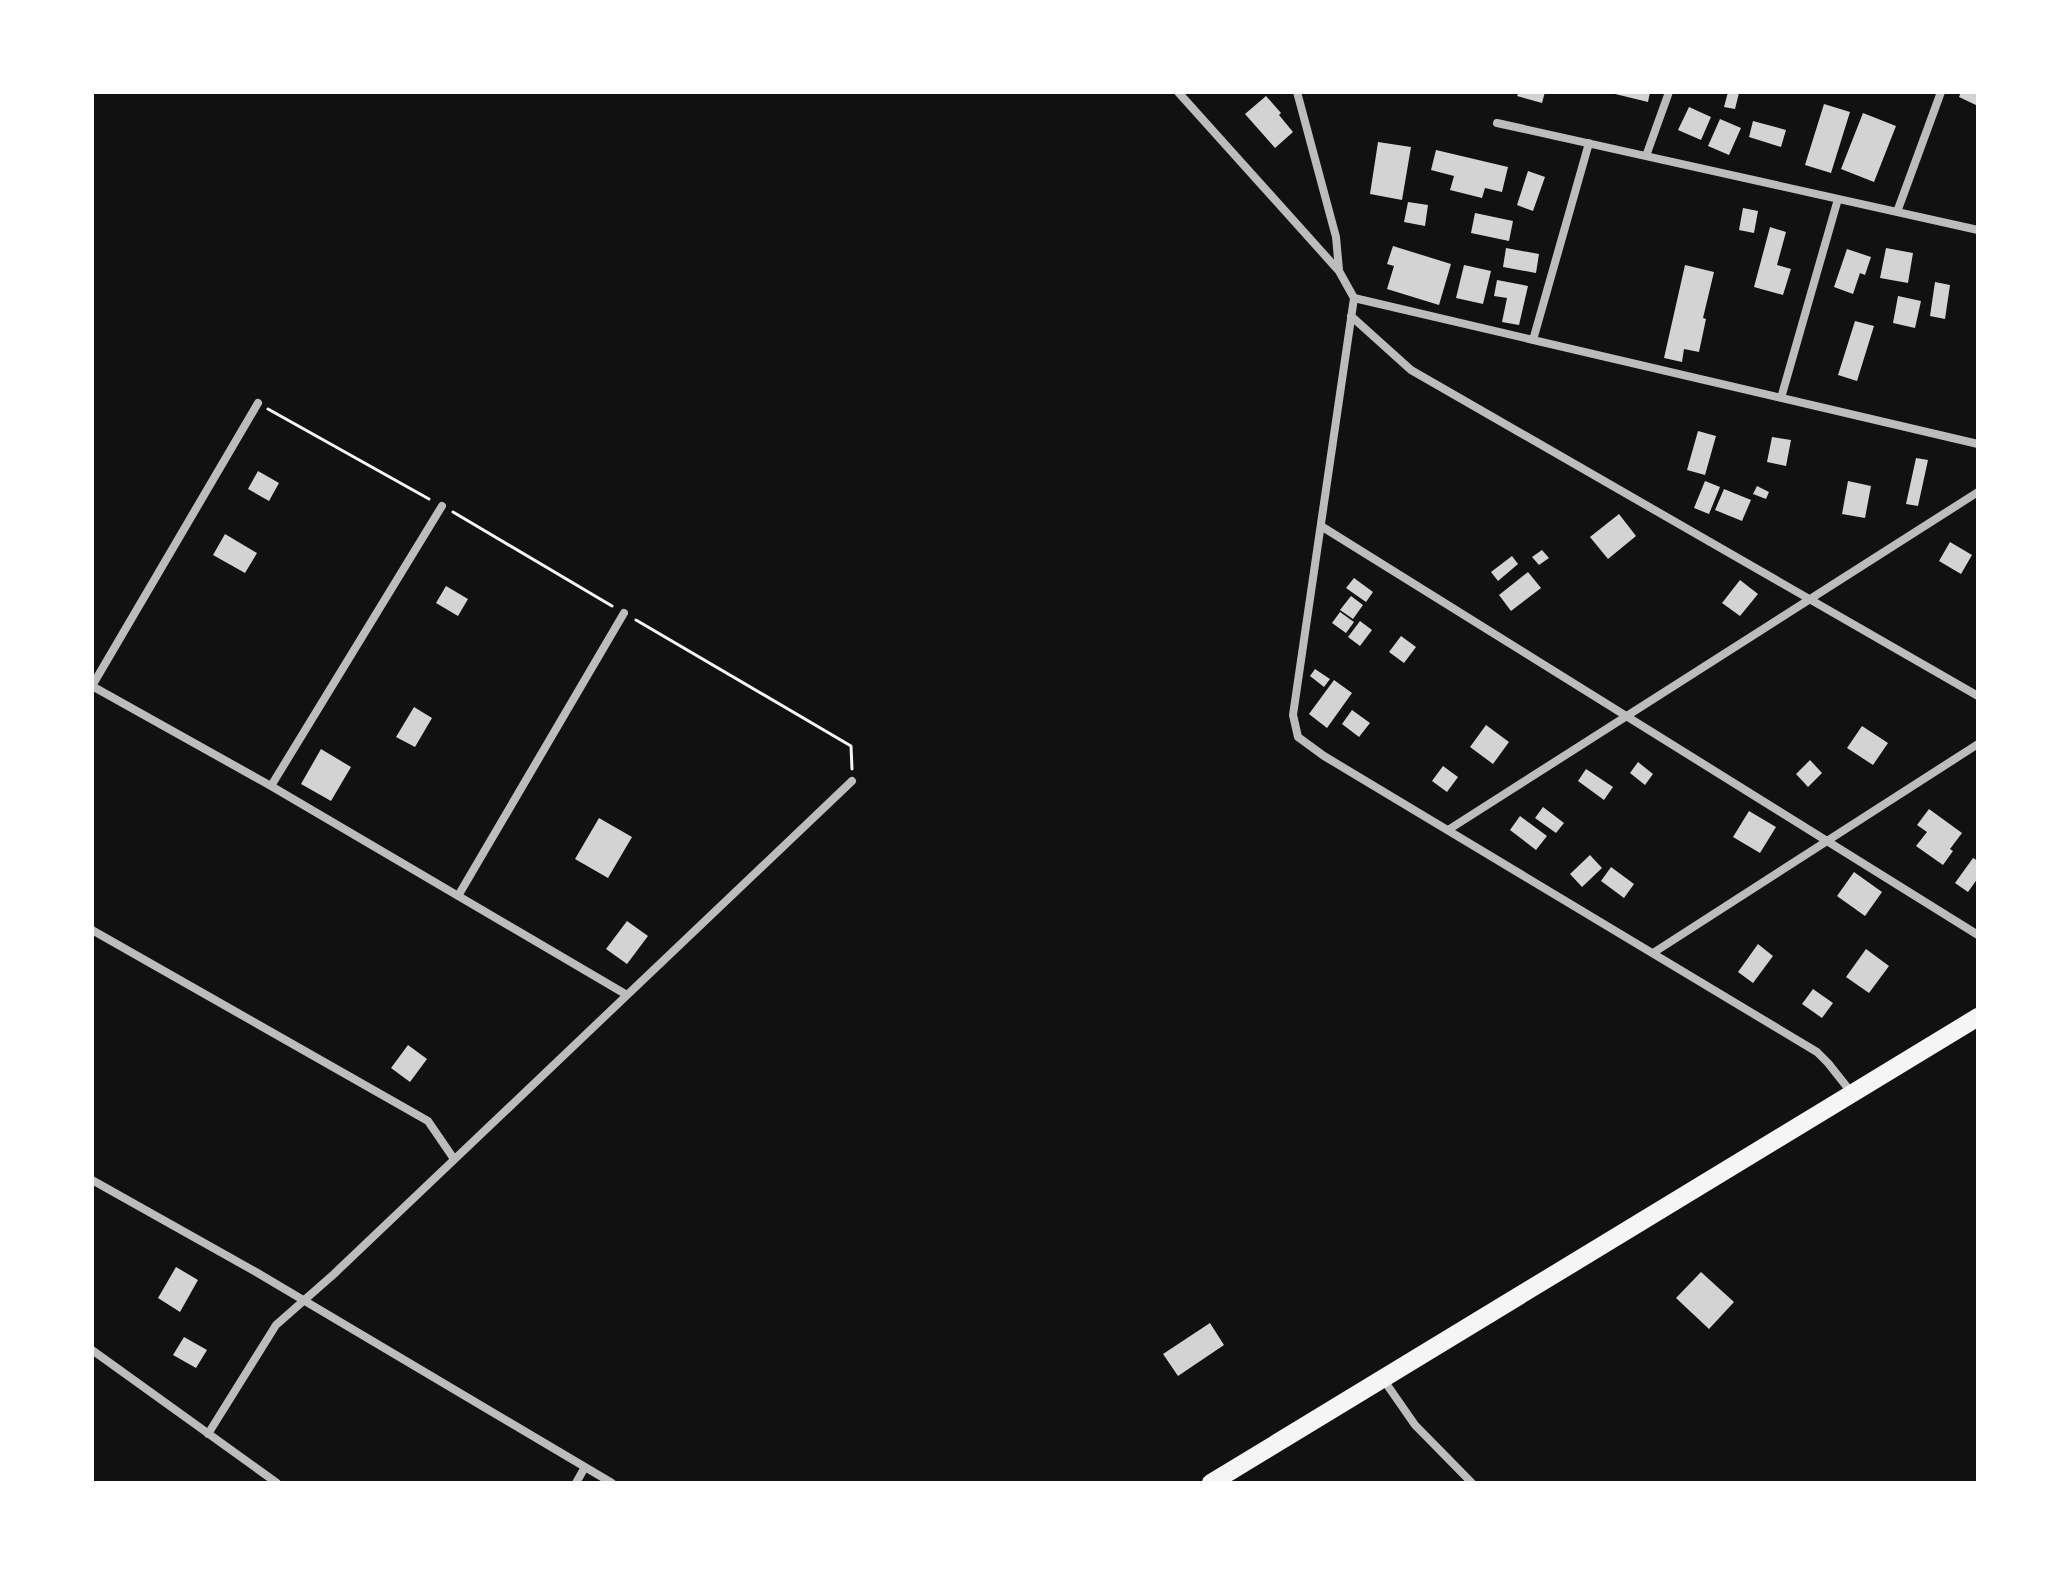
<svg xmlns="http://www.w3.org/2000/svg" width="2070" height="1575" font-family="Quicksand,sans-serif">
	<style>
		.building { fill: #d3d3d3 }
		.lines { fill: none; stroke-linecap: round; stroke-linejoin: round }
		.path { stroke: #f5f5f5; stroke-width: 3 }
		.minor { stroke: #bcbcbc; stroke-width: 8 }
		.primary { stroke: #f5f5f5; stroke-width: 18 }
	</style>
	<rect width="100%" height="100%" fill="#111"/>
	<!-- building -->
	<path class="building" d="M1519,92H1545L1542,103L1517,96Z
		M1607,92H1650L1648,102Z
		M1728,92L1739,93L1735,109L1724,107Z
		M1961,92H1978V106L1959,97Z
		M1266,96L1281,113L1279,115L1293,132L1275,148L1245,114Z
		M1824,104L1850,112L1831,173L1805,165Z
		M1689,107L1711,117L1701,140L1678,130Z
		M1863,113L1896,126L1874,182L1841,169Z
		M1720,119L1741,128L1729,155L1708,146Z
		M1753,121L1786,130L1781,147L1749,137Z
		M1378,142L1411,147L1402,200L1370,194Z
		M1436,150L1508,167L1502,192L1485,188L1482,198L1450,190L1454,176L1431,170Z
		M1528,171L1545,177L1533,211L1517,205Z
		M1408,202L1428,205L1425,226L1404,222Z
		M1743,208L1758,211L1754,233L1739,230Z
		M1475,213L1513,221L1509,241L1471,233Z
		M1770,227L1786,232L1777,265L1791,269L1783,295L1754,287Z
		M1393,246L1451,264L1439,305L1387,289L1394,266L1387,264Z
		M1506,248L1539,254L1536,273L1503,267Z
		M1886,248L1913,253L1908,283L1880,278Z
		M1847,249L1871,257L1865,275L1860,273L1853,294L1834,287Z
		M1464,265L1491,271L1483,304L1456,298Z
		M1685,265L1714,272L1703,318L1706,319L1699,352L1684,349L1682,362L1664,358Z
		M1497,280L1528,286L1519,325L1502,322L1507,298L1494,296Z
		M1935,282L1950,285L1945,319L1930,316Z
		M1898,296L1921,301L1915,328L1893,323Z
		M1855,321L1874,326L1857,381L1838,375Z
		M1698,431L1716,436L1705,475L1687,470Z
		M1772,437L1791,440L1786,466L1767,462Z
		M1916,458L1928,460L1918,506L1906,504Z
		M258,471L279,483L269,501L248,489Z
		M1705,481L1720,487L1709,514L1694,508Z
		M1848,481L1871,486L1865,518L1842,514Z
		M1757,486L1769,492L1766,499L1753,494Z
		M1724,489L1751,500L1742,521L1715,510Z
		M1619,514L1636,536L1608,559L1590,537Z
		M225,534L257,553L245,573L213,555Z
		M1950,542L1972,555L1961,574L1939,561Z
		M1542,550L1549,558L1539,565L1532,557Z
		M1512,556L1518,564L1498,581L1491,572Z
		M1528,572L1541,588L1511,611L1499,595Z
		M1354,578L1373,592L1366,602L1346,588Z
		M1740,580L1758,594L1740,616L1722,603Z
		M446,586L468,599L458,616L436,603Z
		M1351,596L1363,605L1353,619L1340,610Z
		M1340,612L1354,622L1346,633L1332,623Z
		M1360,621L1372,630L1360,646L1348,637Z
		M1401,636L1416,647L1404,663L1389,652Z
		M1315,669L1330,679L1324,687L1310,676Z
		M1334,680L1352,693L1327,728L1309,714Z
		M414,707L432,718L415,747L396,737Z
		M1352,710L1370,723L1359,737L1342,724Z
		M1486,725L1509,742L1493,764L1470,747Z
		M1862,726L1888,743L1873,765L1847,748Z
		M321,749L351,767L331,801L301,784Z
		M1810,760L1822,773L1808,787L1796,774Z
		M1638,762L1653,774L1645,785L1630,773Z
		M1443,766L1458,777L1447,792L1432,781Z
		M1586,769L1613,787L1604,800L1578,781Z
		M1543,807L1564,823L1556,833L1535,818Z
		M1929,809L1962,833L1950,849L1953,851L1943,865L1916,846L1927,832L1917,825Z
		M1749,811L1776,827L1760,853L1733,837Z
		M1520,816L1547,836L1536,850L1510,830Z
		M599,818L632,837L608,878L575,859Z
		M1590,855L1602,868L1582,887L1570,874Z
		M1973,858L1978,861V878L1968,892L1955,883Z
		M1611,867L1634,884L1624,898L1601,881Z
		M1854,872L1882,892L1865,916L1837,896Z
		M627,921L648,936L627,964L606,949Z
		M1758,944L1773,956L1753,983L1738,972Z
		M1866,949L1889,966L1869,993L1846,977Z
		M1813,989L1833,1003L1822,1018L1802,1004Z
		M408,1045L427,1059L410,1082L391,1068Z
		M176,1267L198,1280L180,1312L158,1298Z
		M1701,1272L1734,1302L1709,1329L1676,1298Z
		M1210,1323L1224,1345L1178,1376L1163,1354Z
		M184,1337L207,1350L196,1368L173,1355Z"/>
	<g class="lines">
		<!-- path -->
		<path class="path" d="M268,409L429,499
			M453,512L612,606
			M636,620L851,746L852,769"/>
		<!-- minor -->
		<path class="minor" d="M1178,92L1339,271L1354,298L1293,715L1298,737L1324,756L1817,1052L1828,1063L1851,1092
			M1297,92L1336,237L1339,270
			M1497,123L1978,230
			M1646,156L1669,92
			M1897,212L1941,92
			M1354,298L1978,444
			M1351,316L1411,370L1978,696
			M1533,340L1589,143
			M1781,398L1838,199
			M1321,526L1978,935
			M92,686L271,786L627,995
			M92,686L258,403
			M271,786L442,506
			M1448,830L1978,492
			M458,896L624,613
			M92,930L428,1121L454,1159
			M1653,953L1978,744
			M92,1180L256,1272L612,1483
			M92,1350L277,1483
			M1383,1379L1415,1425L1472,1483
			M208,1434L276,1325L334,1274L852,781
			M576,1483L585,1467"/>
		<!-- primary -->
		<path class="primary" d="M1211,1483L1978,1017"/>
	</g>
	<!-- border -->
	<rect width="2070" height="1575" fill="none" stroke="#ffffff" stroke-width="188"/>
</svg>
